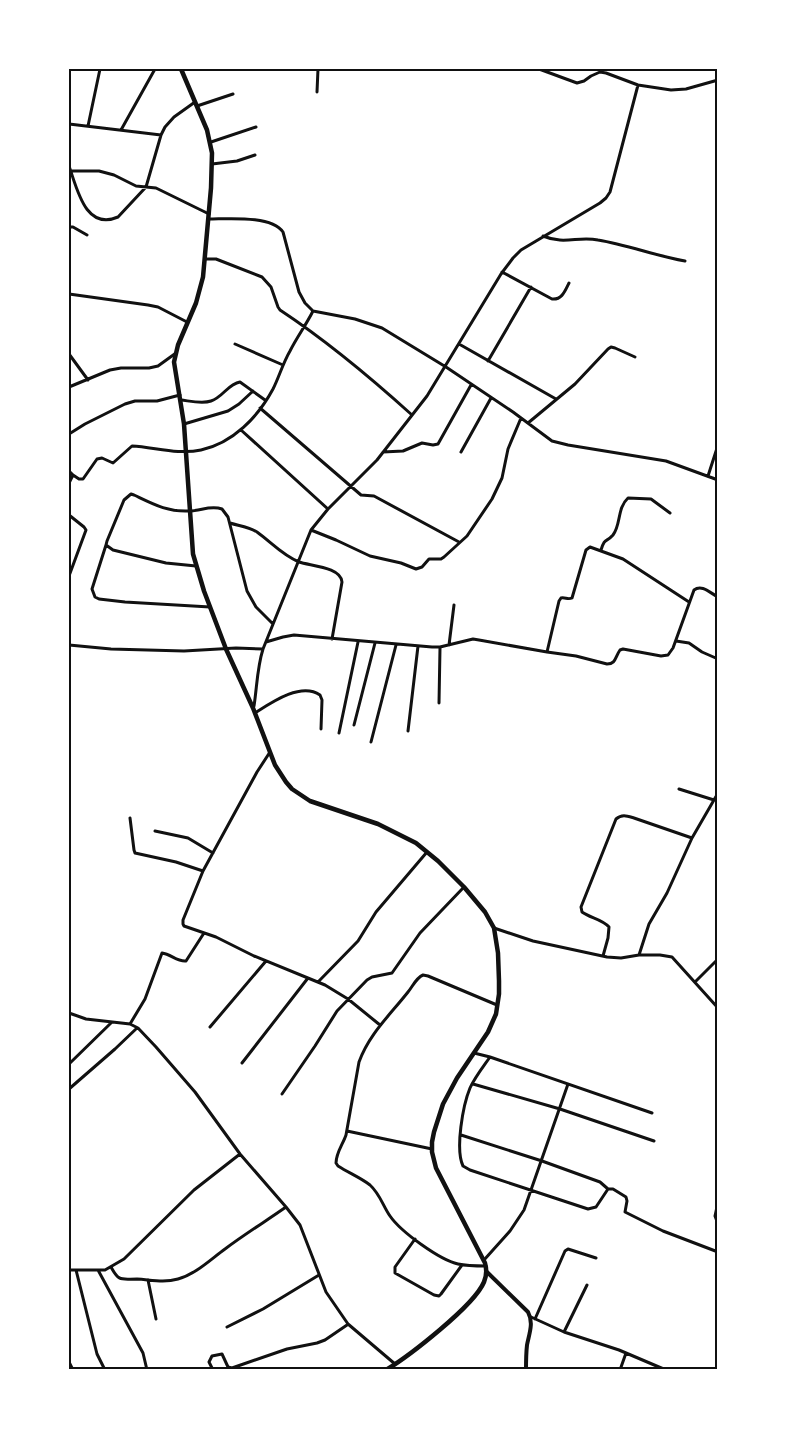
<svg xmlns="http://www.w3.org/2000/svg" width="787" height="1439" font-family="'Asap Condensed',sans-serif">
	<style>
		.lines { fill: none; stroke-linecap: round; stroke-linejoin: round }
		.minor { stroke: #111; stroke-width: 3 }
		.tertiary { stroke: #111; stroke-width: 4 }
		.trunk { stroke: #111; stroke-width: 4.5 }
		.neatline { fill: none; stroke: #111; stroke-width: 2 }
	</style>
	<rect width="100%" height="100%" fill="#fff"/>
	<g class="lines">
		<!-- minor -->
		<path class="minor" d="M539,69L577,83L584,81L591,76L600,72L606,73L638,85L671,90L686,89L718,80
			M317,92L318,69
			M197,106L233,94
			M69,124L161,135
			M88,126L100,69
			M121,130L155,69
			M211,142L256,127
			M212,164L237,161L255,155
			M69,166C77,188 85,231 118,217L146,187L161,135L165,127L174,117L195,102
			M71,171H99L114,175L136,186L156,188L209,214
			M209,219C228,219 271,215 283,232L299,292L305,303L313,311L355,319L382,328L446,367L513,412L552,441L568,445L666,461L718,480
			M69,227H73L87,235
			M543,236C564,245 578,236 598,240C628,245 656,256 685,261
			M206,259H216L262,277L271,287L278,307L280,310C327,341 370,377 412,415
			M502,272L552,299C562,300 565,291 569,283
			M69,294L148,305L158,307L187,322
			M235,344L283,365
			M459,344L556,399
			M69,354L88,380
			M488,361L531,287
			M69,387L110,370L121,368H149L158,366L176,353
			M181,400C190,401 202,404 211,401C223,397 228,384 240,382L265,400
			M260,408L361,495L374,496L459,542
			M528,423L575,384L608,349L611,347L615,348L635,357
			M184,424L228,411L239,404L253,391
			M241,430L328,509
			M69,434L85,424L125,404L135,401H157L180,395
			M383,452L403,451L422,443L433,445L438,444L471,385
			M461,452L491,398
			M69,471L73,475L69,483
			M73,475L79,479H83L97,459L102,458L113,463L132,446C154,447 178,455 201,450C233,443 258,417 273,389C279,377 283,363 290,351C297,337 306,325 313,311
			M708,476L718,445
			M69,515L84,527L86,530L69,576
			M230,523C239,526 249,527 257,532C271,542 282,555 299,562C311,566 341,567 342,582L332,639
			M311,530L336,540L370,556L401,563L416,569L422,567L429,559H441L444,557L467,536L492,499L502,478L508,449L521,418
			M106,545L92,589L95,597L99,599L125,602L210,607
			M601,550C605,537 606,543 613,535C621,525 617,508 628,498L651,499L670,513
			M196,566L166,563L113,550L106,545L107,541L124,500L131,494L134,495C153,504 167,512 189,511C201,511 210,505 222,509L228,517L247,591L256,607L273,624
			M676,641L689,643L702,652L718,659
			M266,642L283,637L294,635L432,647H440L473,639L479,640L547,652L576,656L607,664C616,664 615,657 620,650L623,649L661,656L668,655L673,648L694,590C702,584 710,593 718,597
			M69,645L111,649L184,651L236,648L263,649
			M449,645L454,605
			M547,652L559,601L561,598C565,597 568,600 572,598L586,550L590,547L623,559L689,602
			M439,703L440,648
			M254,706C257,687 257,668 263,649L311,530L328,509L377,460L427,396L501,274L513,258L521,250L600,203L606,198L610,192L638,85
			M255,713C272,702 301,682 320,695L322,700L321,729
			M354,725L375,643
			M408,731L418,646
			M339,733L358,642
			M371,742L396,645
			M679,789L714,800
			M130,818L134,850L135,853L176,862L203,871L257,772L270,752
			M155,831L188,838L213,853
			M203,871L183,920V924L184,926L216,937L254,956L325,985L348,999L380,1025
			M494,928L533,941L607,957L621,958L639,955H660L672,957L718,1008
			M639,955L649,924L667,893L692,838L718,793
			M603,956L608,938L609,927C602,919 590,918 582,912L581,907L616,819C622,814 627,816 634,818L692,838
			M318,982L358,941L376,912L427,852
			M695,982L718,959
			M69,1013L86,1019L130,1024L138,1028L156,1047L195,1092L240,1154L286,1207L300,1225L326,1292L348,1324L395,1364
			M130,1024L145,999L162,953C171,954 177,962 186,961L204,933
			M210,1027L266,961
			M474,1053L490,1057L652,1113
			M490,1057C483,1067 475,1077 470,1088C463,1105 455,1149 463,1166L470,1170L588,1209L596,1207L608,1189H613L626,1197L627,1201L625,1212L663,1231L718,1252
			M242,1063L308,978
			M69,1064L112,1022
			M473,1084L560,1109L654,1141
			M69,1089L115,1049L137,1028
			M282,1094L315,1046L337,1011L367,980L372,977L392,973L420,933L464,887
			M347,1131L432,1149
			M461,1135L542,1161L600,1182L608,1189
			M718,1202L715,1216L718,1224
			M415,1239L395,1267V1273L434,1295L439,1296L441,1294L462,1265
			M484,1260L510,1231L524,1210L568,1084
			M486,1266C477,1266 467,1266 458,1264C440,1260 401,1232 390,1216C383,1206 380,1194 370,1185C361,1178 349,1173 338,1166L336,1163C336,1153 343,1144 346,1135L359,1062C369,1034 390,1015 408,992C413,986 416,978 423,975L428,976L497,1005
			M111,1267C119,1282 121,1279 137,1279C152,1280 164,1283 178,1279C196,1274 211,1259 225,1249C245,1234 266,1221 286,1207
			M69,1270H105L124,1259L194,1190L240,1154
			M76,1270L97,1354L105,1370
			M98,1270L143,1353L147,1370
			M148,1280L156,1319
			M531,1317L564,1332L619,1350L666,1370
			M535,1319L565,1251L568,1249L596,1258
			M227,1327L263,1309L319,1275
			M564,1332L587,1285
			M69,1362L73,1370
			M213,1370L209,1362L212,1356L222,1354L228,1367L232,1368L287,1349L317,1343L325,1340L347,1325
			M620,1370L626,1353"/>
		<!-- tertiary -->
		<path class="tertiary" d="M487,1272L528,1312C534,1323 529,1334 527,1345C526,1354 526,1362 526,1370"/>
		<!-- trunk -->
		<path class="trunk" d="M181,69L207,130L212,153L211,188L203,277L196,303L178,345L174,362L184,424L193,554L204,591L226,649L253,708L275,765L286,782L292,789L310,801L378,824L416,843L438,861L464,887L485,912L494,928L498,953L499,981V994L496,1014L488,1032L457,1078L443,1104L434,1132L432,1142V1152L436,1168L485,1263C487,1270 487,1275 484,1282C474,1306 409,1356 386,1370"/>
	</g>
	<!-- border -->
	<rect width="787" height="1439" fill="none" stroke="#ffffff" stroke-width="141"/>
	<rect x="70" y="70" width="646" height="1298" class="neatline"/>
</svg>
